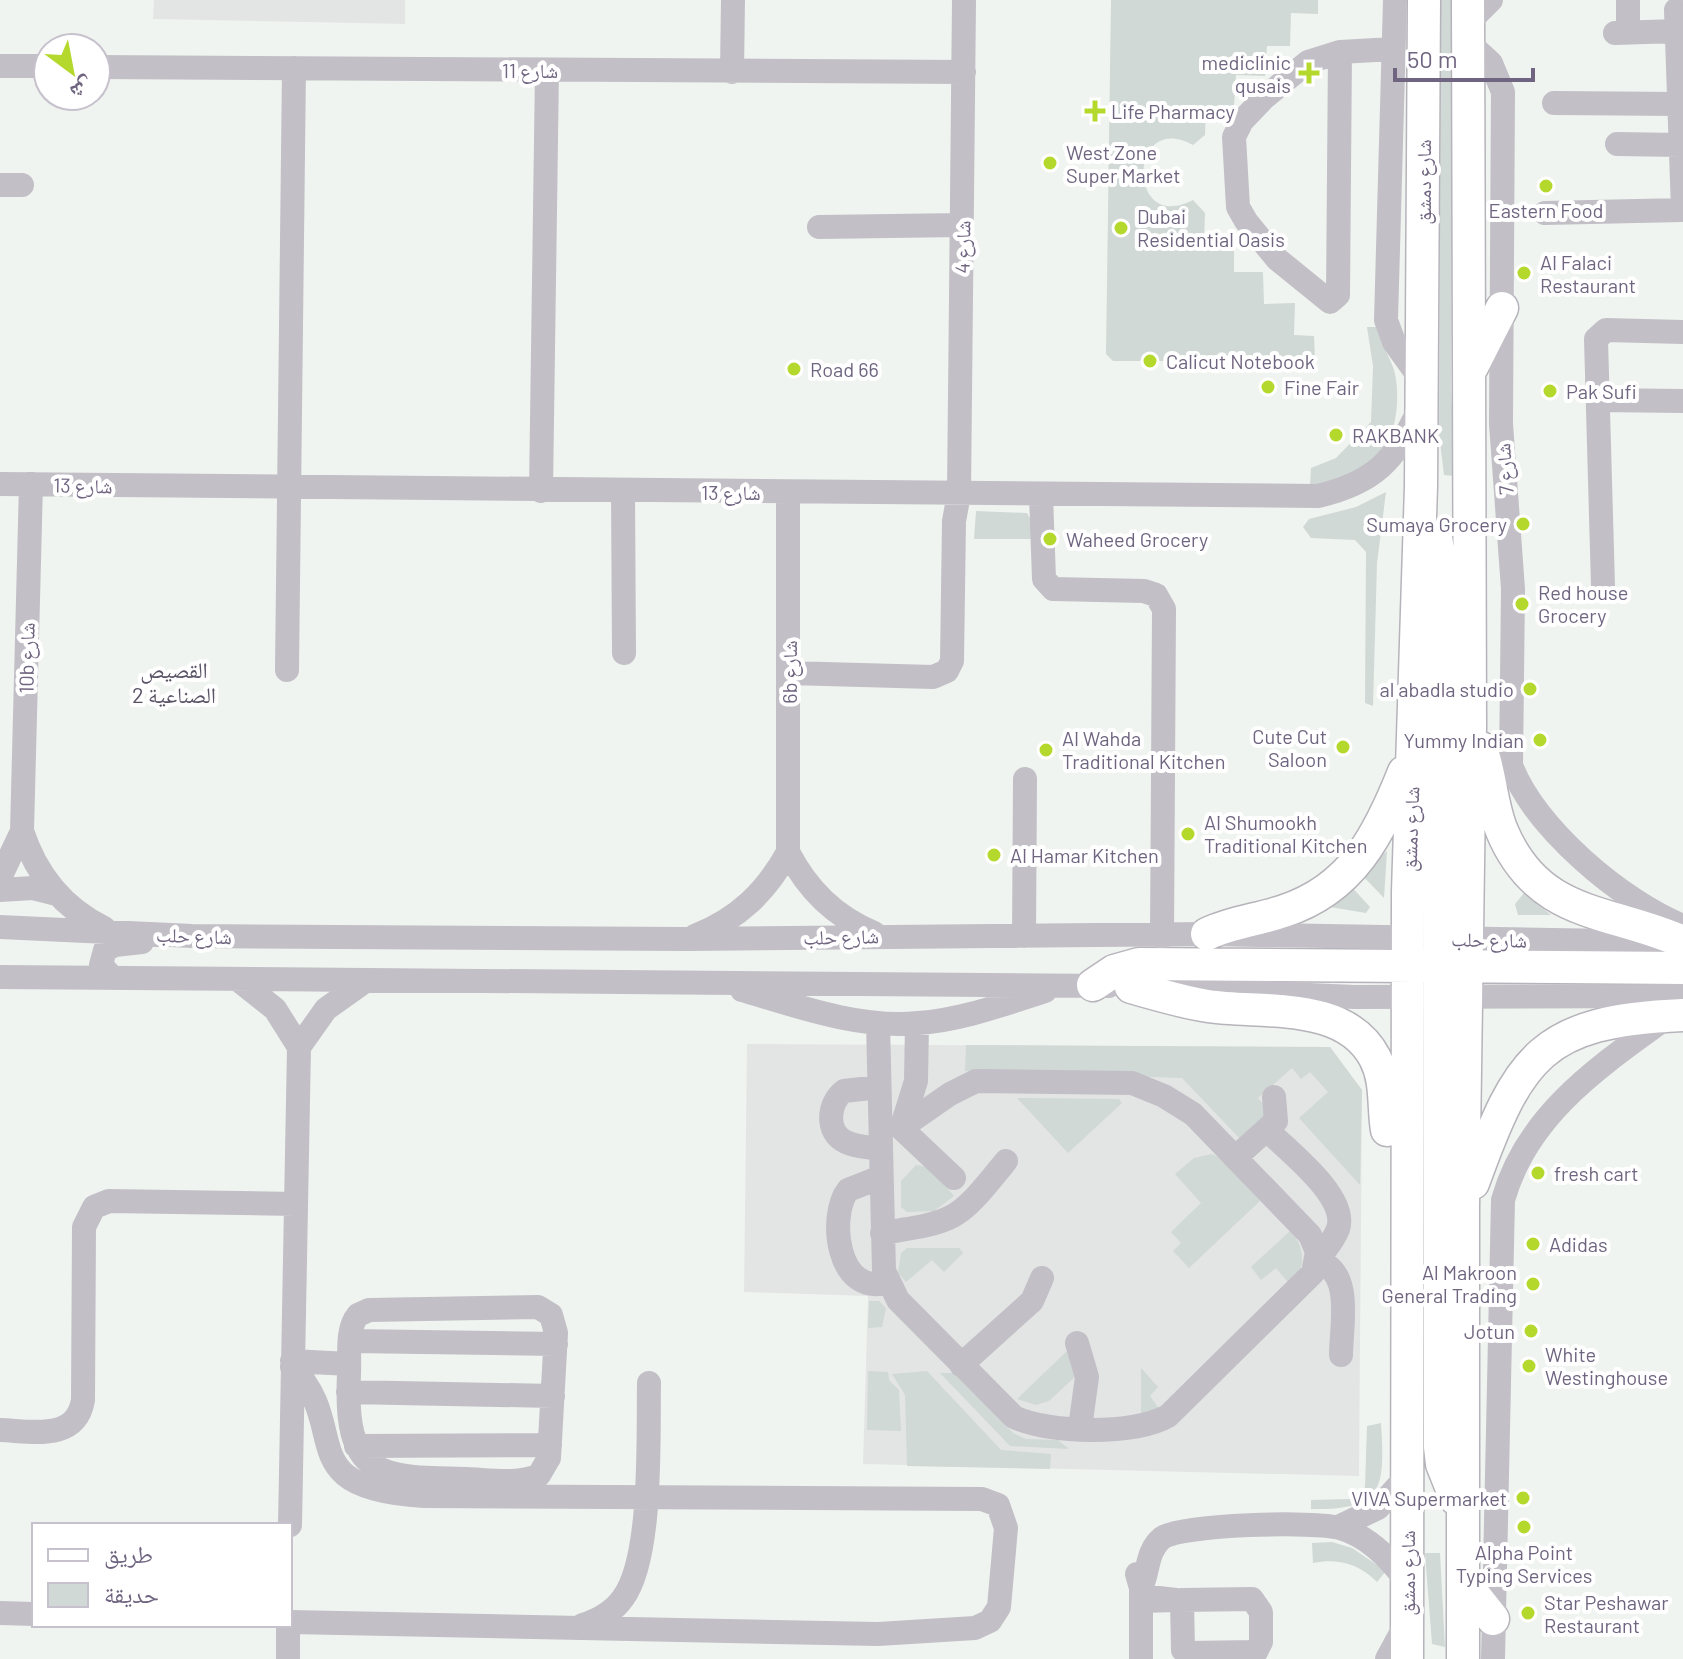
<svg xmlns="http://www.w3.org/2000/svg" width="1683" height="1659" font-family="Barlow,'Noto Naskh Arabic',sans-serif">
	<style>
		.built { fill: #e3e5e4 }
		.green { fill: #d0d9d5 }
		.lines { fill: none; stroke-linecap: round; stroke-linejoin: round }
		.major-casing { stroke: #b6b3ba; stroke-width: 35 }
		.minor { stroke: #c2bfc6; stroke-width: 24 }
		.major { stroke: #fff; stroke-width: 32 }
		.poi-dot { fill: #b4d82c; stroke: #fff; stroke-width: 3 }
		.labels { text-anchor: middle; dominant-baseline: central; stroke-width: 8; stroke-linejoin: round; paint-order: stroke }
		.poi-label { font-size: 20px; fill: #706580; stroke: #fff; text-anchor: start }
		.street-label { font-size: 20px; fill: #706580; stroke: #fff }
		.neighbourhood-label { font-size: 22px; fill: #5a5265; stroke: #fff }
	</style>
	<rect width="100%" height="100%" fill="#f0f4f0"/>
	<!-- built -->
	<path class="built" d="M154,0H405V24L153,19Z
		M747,1044L1330,1047L1362,1090L1359,1476L863,1464L868,1296L744,1292Z"/>
	<!-- green -->
	<path class="green" d="M1111,0H1318V14L1291,13L1290,46H1267L1265,76L1236,75L1234,106H1206L1205,135L1193,145C1128,109 1126,235 1193,200L1205,213L1204,241L1234,242V272H1263L1264,304L1295,303L1294,335L1314,336L1315,361H1113L1106,354Z
		M1441,0H1453L1451,387L1455,476L1444,475L1439,434Z
		M1367,327H1378C1380,345 1391,357 1395,374C1402,408 1393,457 1359,474C1345,481 1325,483 1310,487L1311,468L1336,458L1371,422L1373,366Z
		M1386,492L1377,563L1373,706L1365,703L1366,552L1355,540L1311,538L1303,527L1309,519L1356,507Z
		M976,511L1027,513L1041,539H974Z
		M1387,851L1384,898L1360,873Z
		M1349,884L1370,907L1366,913L1324,906Z
		M1524,893L1551,915H1518L1515,904Z
		M966,1045L1330,1047L1362,1090L1360,1185L1299,1118L1328,1092L1310,1072L1301,1079L1292,1068L1258,1098L1274,1116L1244,1143L1182,1078L965,1071Z
		M1017,1098L1119,1099L1122,1103L1068,1153Z
		M1212,1154L1223,1160L1260,1201L1189,1268L1173,1251L1181,1243L1171,1232L1201,1203L1175,1174L1194,1158Z
		M916,1165L929,1167L954,1196L934,1211L907,1212L901,1207V1181Z
		M1291,1230C1306,1251 1305,1266 1292,1287L1276,1268L1261,1280L1251,1267Z
		M907,1248H959L963,1253L944,1272L932,1260L906,1282L898,1273L901,1253Z
		M869,1301H879L886,1308L882,1327L868,1328Z
		M1067,1351L1076,1376L1049,1401L1036,1405L1017,1399Z
		M1141,1368L1158,1387L1150,1396L1160,1410L1141,1418Z
		M868,1371L888,1372L889,1380L899,1390L901,1431L867,1430Z
		M927,1371L1001,1450L1051,1454L1050,1469L907,1466L905,1395L892,1374Z
		M940,1373H956L1013,1433L1026,1439L1058,1440L1069,1449L1010,1446Z
		M1381,1423C1385,1488 1384,1510 1311,1509V1500L1350,1499L1361,1495L1365,1487L1367,1426Z
		M1332,1542L1352,1548L1386,1571L1377,1582C1359,1564 1338,1558 1313,1563L1312,1543Z
		M1425,1553H1440L1445,1647L1432,1644Z"/>
	<g class="lines">
		<defs>
			<path id="major" d="M1472,367L1502,308
				M1436,537L1440,564V1447L1442,1464L1456,1499
				M1481,748C1491,775 1491,805 1502,831C1539,919 1610,909 1683,942
				M1207,934C1232,922 1258,920 1284,911C1352,889 1379,835 1404,772
				M1093,985L1114,971L1139,964L1683,968
				M1131,987C1156,994 1182,1002 1208,1006C1262,1014 1345,1000 1375,1058C1387,1081 1383,1105 1387,1130
				M1473,1183C1519,1056 1541,1021 1683,1015
				M1463,1581L1493,1619
				M1407,1659L1408,892L1421,486L1424,0
				M1463,1659V1208L1470,726L1468,0"/>
		</defs>
		<!-- major casing -->
		<use href="#major" class="major-casing"/>
		<!-- minor -->
		<path class="minor" d="M1395,0L1386,320L1394,342L1422,381
			M1628,0V32
			M1676,10L1683,210
			M1468,23L1491,0
			M1615,33L1677,31
			M1467,41L1491,63L1503,92L1501,424L1513,589L1511,765C1534,828 1623,902 1683,926
			M1340,52L1338,295L1330,302L1277,259L1246,221L1238,207L1234,137L1242,121L1264,98L1308,62L1340,52L1393,49
			M0,66H48
			M96,67L964,72
			M732,72L733,0
			M1554,103L1679,104
			M1617,144L1681,145
			M0,185H22
			M1545,213L1683,210
			M819,227L962,225
			M1598,400L1683,401
			M0,484L1318,496C1374,483 1396,460 1419,409
			M541,491L547,70
			M623,491L624,653
			M788,493V852C808,890 834,916 874,933
			M1041,495L1044,579L1053,589L1144,591L1156,595L1164,609L1162,937
			M1603,586L1596,339L1606,330L1683,332
			M287,670L294,68
			M789,673L933,677L947,671L952,661L954,521L959,494L964,0
			M22,831C36,874 63,908 104,928
			M0,878L22,831L31,484
			M0,890L33,888L57,894
			M0,927L192,936L687,939L1207,934L1669,942
			M695,936C738,919 766,892 788,852
			M1024,936L1025,779
			M0,977L1109,986
			M112,977L101,965L105,950L115,945L142,942
			M241,982L275,1009L299,1047
			M1178,989L1354,997L1683,996
			M742,990C796,1006 861,1029 918,1023C962,1020 1004,1004 1045,991
			M878,1023L884,1271L898,1300L1014,1417C1050,1434 1134,1435 1168,1416L1313,1273L1317,1252L1310,1235L1193,1114L1164,1096L1132,1083L976,1081L950,1094L901,1128L954,1178
			M879,1087L844,1091C828,1103 825,1133 846,1142C856,1147 869,1147 880,1149
			M902,1126L916,1081L917,1024
			M1267,1130C1288,1151 1349,1197 1338,1229C1334,1240 1324,1251 1317,1261C1354,1271 1341,1326 1341,1355
			M1236,1157L1276,1121L1274,1097
			M881,1177L848,1190C828,1216 837,1298 888,1282
			M882,1233C959,1221 957,1221 1006,1161
			M538,1307L551,1315L556,1333L549,1458L539,1475C518,1485 490,1480 467,1479C376,1478 344,1476 349,1374C350,1355 346,1329 358,1315L369,1310Z
			M351,1341L556,1344
			M1077,1343L1087,1377L1080,1428
			M292,1361L349,1364
			M961,1365L1032,1301L1042,1278
			M348,1392L553,1396
			M0,1430C31,1431 76,1442 83,1400L84,1227L94,1207L109,1201L296,1204
			M356,1446L550,1445
			M290,1525L299,1047L326,1009L364,982
			M1338,1527L1378,1508L1408,1475
			M1137,1574L1141,1588V1659
			M1141,1588C1149,1572 1146,1551 1162,1538C1181,1524 1316,1521 1340,1528C1368,1536 1391,1560 1407,1582
			M1141,1596L1176,1600L1141,1601
			M1252,1599L1261,1612V1642L1256,1652L1187,1653L1183,1650L1182,1600Z
			M0,1613L34,1614
			M290,1622L878,1634L975,1628L990,1621L999,1607L1006,1528L998,1505L982,1499L424,1496C288,1488 353,1429 292,1367
			M583,1625C598,1620 614,1611 623,1598C653,1558 648,1434 649,1383
			M288,1659V1625
			M1387,1659L1406,1624
			M1493,1659L1503,1200C1527,1114 1600,1066 1669,1016"/>
		<!-- major -->
		<use href="#major" class="major"/>
	</g>
	<!-- markers -->
	<g class="poi-dot">
		<path d="M1305 61h8v8h8v8h-8v8h-8v-8h-8v-8h8z"/>
		<path d="M1091 99h8v8h8v8h-8v8h-8v-8h-8v-8h8z"/>
		<circle cx="1050" cy="163" r="8"/>
		<circle cx="1546" cy="186" r="8"/>
		<circle cx="1121" cy="228" r="8"/>
		<circle cx="1524" cy="273" r="8"/>
		<circle cx="1150" cy="361" r="8"/>
		<circle cx="794" cy="369" r="8"/>
		<circle cx="1268" cy="387" r="8"/>
		<circle cx="1550" cy="391" r="8"/>
		<circle cx="1336" cy="435" r="8"/>
		<circle cx="1523" cy="524" r="8"/>
		<circle cx="1050" cy="539" r="8"/>
		<circle cx="1522" cy="604" r="8"/>
		<circle cx="1530" cy="689" r="8"/>
		<circle cx="1540" cy="740" r="8"/>
		<circle cx="1343" cy="747" r="8"/>
		<circle cx="1046" cy="750" r="8"/>
		<circle cx="1188" cy="834" r="8"/>
		<circle cx="994" cy="855" r="8"/>
		<circle cx="1538" cy="1173" r="8"/>
		<circle cx="1533" cy="1244" r="8"/>
		<circle cx="1533" cy="1284" r="8"/>
		<circle cx="1531" cy="1331" r="8"/>
		<circle cx="1529" cy="1366" r="8"/>
		<circle cx="1523" cy="1498" r="8"/>
		<circle cx="1524" cy="1527" r="8"/>
		<circle cx="1528" cy="1613" r="8"/>
	</g>
	<g class="labels">
		<!-- poi labels -->
		<g class="poi-label">
			<text x="1291" y="62" text-anchor="end">mediclinic<tspan x="1291" dy="23">qusais</tspan></text>
			<text x="1111" y="111">Life Pharmacy</text>
			<text x="1066" y="152">West Zone<tspan x="1066" dy="23">Super Market</tspan></text>
			<text x="1546" y="210" text-anchor="middle">Eastern Food</text>
			<text x="1137" y="216">Dubai<tspan x="1137" dy="23">Residential Oasis</tspan></text>
			<text x="1540" y="262">Al Falaci<tspan x="1540" dy="23">Restaurant</tspan></text>
			<text x="1166" y="361">Calicut Notebook</text>
			<text x="810" y="369">Road 66</text>
			<text x="1284" y="387">Fine Fair</text>
			<text x="1566" y="391">Pak Sufi</text>
			<text x="1352" y="435">RAKBANK</text>
			<text x="1507" y="524" text-anchor="end">Sumaya Grocery</text>
			<text x="1066" y="539">Waheed Grocery</text>
			<text x="1538" y="592">Red house<tspan x="1538" dy="23">Grocery</tspan></text>
			<text x="1514" y="689" text-anchor="end">al abadla studio</text>
			<text x="1327" y="736" text-anchor="end">Cute Cut<tspan x="1327" dy="23">Saloon</tspan></text>
			<text x="1062" y="738">Al Wahda<tspan x="1062" dy="23">Traditional Kitchen</tspan></text>
			<text x="1524" y="740" text-anchor="end">Yummy Indian</text>
			<text x="1204" y="822">Al Shumookh<tspan x="1204" dy="23">Traditional Kitchen</tspan></text>
			<text x="1010" y="855">Al Hamar Kitchen</text>
			<text x="1554" y="1173">fresh cart</text>
			<text x="1549" y="1244">Adidas</text>
			<text x="1517" y="1272" text-anchor="end">Al Makroon<tspan x="1517" dy="23">General Trading</tspan></text>
			<text x="1515" y="1331" text-anchor="end">Jotun</text>
			<text x="1545" y="1354">White<tspan x="1545" dy="23">Westinghouse</tspan></text>
			<text x="1507" y="1498" text-anchor="end">VIVA Supermarket</text>
			<text x="1524" y="1552" text-anchor="middle">Alpha Point<tspan x="1524" dy="23">Typing Services</tspan></text>
			<text x="1544" y="1602">Star Peshawar<tspan x="1544" dy="23">Restaurant</tspan></text>
		</g>
		<!-- street labels -->
		<g class="street-label">
			<text x="530" y="70">شارع 11</text>
			<text transform="translate(1423 182) rotate(-90)">شارع دمشق</text>
			<text transform="translate(962 247) rotate(-89)">شارع 4</text>
			<text transform="translate(1504 469) rotate(-94)">شارع 7</text>
			<text transform="translate(83 485) rotate(1)">شارع 13</text>
			<text x="731" y="492">شارع 13</text>
			<text transform="translate(26 658) rotate(-89)">10b شارع</text>
			<text transform="translate(789 672) rotate(-90)">6b شارع</text>
			<text transform="translate(1410 829) rotate(-88)">شارع دمشق</text>
			<text transform="translate(194 935) rotate(2)">شارع حلب</text>
			<text transform="translate(841 936) rotate(-1)">شارع حلب</text>
			<text transform="translate(1489 939) rotate(1)">شارع حلب</text>
			<text transform="translate(1407 1573) rotate(-90)">شارع دمشق</text>
		</g>
		<!-- neighbourhood labels -->
		<g class="neighbourhood-label">
			<text x="174" y="669">القصيص<tspan x="174" dy="25">الصناعية 2</tspan></text>
		</g>
	</g>
	<!-- legend -->
	<rect x="32" y="1523" width="260" height="104" fill="#ffffff" stroke="#c6c1cc" stroke-width="2"/>
	<rect x="48" y="1549" width="40" height="12" fill="#ffffff" stroke="#c6c1cc" stroke-width="2"/>
	<text x="104" y="1563" font-size="24" fill="#706580">طريق</text>
	<rect x="48" y="1583" width="40" height="24" fill="#d0d9d5" stroke="#c6c1cc" stroke-width="2"/>
	<text x="104" y="1603" font-size="24" fill="#706580">حديقة</text>
	<!-- north arrow -->
	<g transform="translate(72 72) rotate(148)"><circle r="38" fill="#ffffff" stroke="#c6c1cc" stroke-width="2"/>
	<path d="M0-6L14 30L0 20L-14 30Z" fill="#b4d82c"/>
	<text y="-12" font-size="22" font-weight="bold" text-anchor="middle" fill="#706580">ش</text>
	</g>
	<!-- scale -->
	<path d="M1395 68v12h138v-12" fill="none" stroke="#706580" stroke-width="4"/>
	<text x="1407" y="68" font-size="24" fill="#706580" stroke="#ffffff" stroke-width="6" paint-order="stroke">50 m</text>
</svg>
